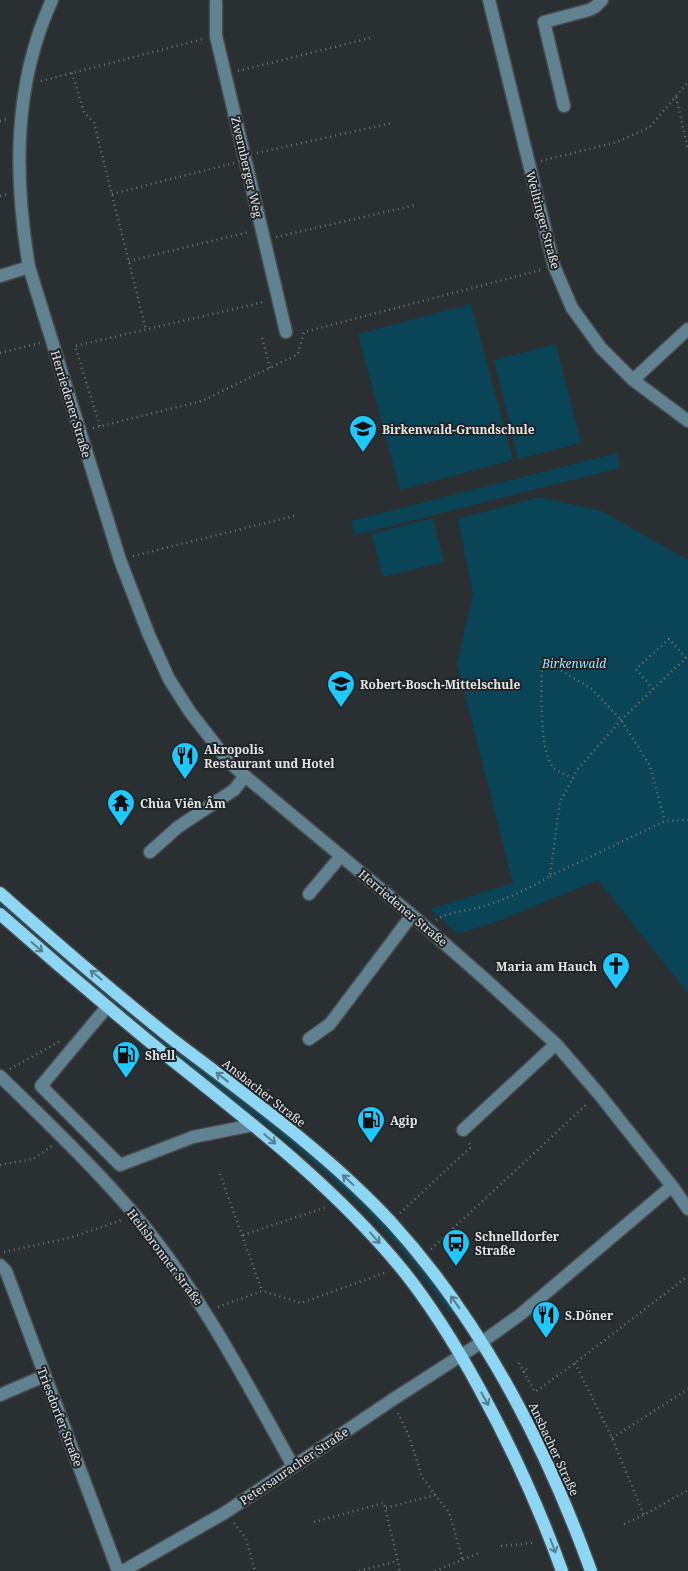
<svg xmlns="http://www.w3.org/2000/svg" width="688" height="1571" font-family="'Noto Serif',serif">
	<style>
		.green { fill: #094457 }
		.lines { fill: none; stroke-linecap: round; stroke-linejoin: round }
		.minor-casing { stroke: #474c4e; stroke-width: 15 }
		.major-casing { stroke: #474c4e; stroke-width: 15 }
		.path { stroke: #737778; stroke-width: 2.5; stroke-dasharray: 1 4; stroke-linecap: butt }
		.minor { stroke: #608291; stroke-width: 12 }
		.major { stroke: #8dd7f5; stroke-width: 12 }
		.oneway { stroke: #577e8e }
		.labels { text-anchor: middle; dominant-baseline: central; stroke-width: 4; stroke-linejoin: round; paint-order: stroke }
		.street-label { font-size: 12px; fill: #e1e4e5; stroke: #212527 }
		.poi-label { font-size: 12px; font-weight: bold; fill: #e1e4e5; stroke: #212527; text-anchor: start }
		.park-label { font-size: 12px; font-style: italic; fill: #9de1fd; stroke: #212527 }
	</style>
	<rect width="100%" height="100%" fill="#2a2f31"/>
	<!-- green -->
	<path class="green" d="M471,304L513,460L400,490L358,334Z
		M556,344L581,443L518,459L494,360Z
		M617,453L620,468L355,535L351,521Z
		M539,497L602,511L688,560V993L598,880L504,919L458,934L430,909L513,883L457,664L473,594L458,519Z
		M433,518L444,562L383,577L372,534Z
		M0,901C60,951 118,1003 179,1052C237,1099 298,1142 353,1192C391,1227 424,1268 453,1310L449,1313C426,1279 400,1246 371,1216C314,1157 241,1107 176,1055C116,1008 58,957 0,907Z"/>
	<g class="lines">
		<defs>
			<path id="minor" d="M52,0C13,85 14,177 29,267L120,560L149,635L169,679L190,712L229,762L245,776L412,915L486,980L556,1044L599,1094L672,1186L688,1209
				M489,0L554,266L572,308L601,348L633,380L688,421
				M216,2V36L286,332
				M564,106L544,22L589,10L595,7L602,0
				M0,276L29,267
				M633,380L688,329
				M150,852L178,827L234,790L245,776
				M309,894L341,856
				M107,1007L41,1086L120,1165L193,1137L253,1125
				M309,1039L330,1024L412,915
				M0,1076C46,1121 93,1166 135,1215C199,1291 245,1380 293,1466
				M463,1130L556,1044
				M0,1265L6,1271L118,1571
				M0,1395L44,1376
				M123,1571L226,1512L392,1400L482,1342L521,1314L672,1186"/>
			<path id="major" d="M0,893C56,943 113,992 172,1039C247,1096 326,1152 391,1222C482,1322 545,1444 591,1571
				M0,914C53,961 107,1007 162,1052C246,1119 332,1184 401,1268C431,1305 455,1344 478,1386C511,1446 539,1507 562,1571"/>
		</defs>
		<!-- minor casing -->
		<use href="#minor" class="minor-casing"/>
		<!-- major casing -->
		<use href="#major" class="major-casing"/>
		<!-- path -->
		<path class="path" d="M238,71L374,37
			M72,73L84,112L94,123L146,330
			M41,81L203,39
			M676,97L688,149
			M0,121L7,119
			M257,153L392,123
			M541,161L617,142L650,127L688,82
			M112,194L234,163
			M0,196L8,194
			M276,237L416,205
			M129,261L249,232
			M262,338L270,368
			M0,353L40,343
			M100,426L75,346L264,302
			M93,428L202,401L298,354L304,332L541,270
			M133,556L294,516
			M653,689L636,669L669,639L686,658
			M573,778C567,775 557,772 553,767C538,748 542,683 542,659L592,689L621,720L650,766L665,821
			M550,876L665,821L688,820
			M436,920C449,911 467,911 482,907C506,899 529,889 550,876L560,802L578,769L621,720L688,656
			M10,1069L60,1041
			M265,1094L270,1088
			M0,1165L33,1159L52,1146
			M220,1174L262,1291
			M400,1213L471,1147L469,1143
			M243,1235L327,1207
			M431,1249L588,1103
			M4,1252L69,1238L122,1220
			M218,1307L262,1291L301,1303L387,1272
			M519,1363L535,1392L575,1363L688,1276
			M575,1363L612,1438L644,1515L688,1490
			M523,1372L527,1370L525,1367
			M398,1413L409,1436L422,1477L435,1495
			M612,1438L688,1389
			M386,1508L435,1495L449,1512L463,1561
			M314,1522L384,1503L400,1571
			M234,1523L246,1539L255,1571
			M624,1524L644,1515
			M501,1546L532,1543
			M359,1571L398,1561
			M435,1571L479,1553"/>
		<!-- minor -->
		<use href="#minor" class="minor"/>
		<!-- major -->
		<use href="#major" class="major"/>
	</g>
	<!-- one-way arrows -->
	<defs><path id="oneway-shaft" d="M-6 0H5M1.5-3L5.5 0L1.5 3" fill="none" stroke-width="1.6" stroke-linecap="round" stroke-linejoin="round" transform="scale(1.25)"/></defs>
	<g class="oneway">
		<use href="#oneway-shaft" transform="translate(37 947) rotate(41)"/>
		<use href="#oneway-shaft" transform="translate(96 975) rotate(-141)"/>
		<use href="#oneway-shaft" transform="translate(222 1077) rotate(-142)"/>
		<use href="#oneway-shaft" transform="translate(270 1139) rotate(40)"/>
		<use href="#oneway-shaft" transform="translate(348 1180) rotate(-137)"/>
		<use href="#oneway-shaft" transform="translate(375 1238) rotate(48)"/>
		<use href="#oneway-shaft" transform="translate(455 1302) rotate(-126)"/>
		<use href="#oneway-shaft" transform="translate(485 1399) rotate(61)"/>
		<use href="#oneway-shaft" transform="translate(553 1546) rotate(69)"/>
	</g>
	<!-- icons -->
	<defs>
		<symbol id="school-pin" viewBox="-11 -11 22 30"><path d="M0 17L-7.5 6A9.5 9.5 0 1 1 7.5 6Z" fill="#20c9fd" stroke="#212527"/><path d="M0-5L7-2L0 1L-7-2ZM-4 1L0 2.5L4 1V4Q0 6-4 4Z" fill="#111"/></symbol>
		<symbol id="restaurant-pin" viewBox="-11 -11 22 30"><path d="M0 17L-7.5 6A9.5 9.5 0 1 1 7.5 6Z" fill="#20c9fd" stroke="#212527"/><path d="M-5-6h1v4h1v-4h1v4h1v-4h1v5L-1.5 .5V6h-2V.5L-5-1ZM5-6V6H3V1.5H1.5Q1.5-4 5-6Z" fill="#111"/></symbol>
		<symbol id="temple-pin" viewBox="-11 -11 22 30"><path d="M0 17L-7.5 6A9.5 9.5 0 1 1 7.5 6Z" fill="#20c9fd" stroke="#212527"/><path d="M0-6L5-2H3V0L6.5 2.5H4V6H1.5V3h-3V6H-4V2.5H-6.5L-3 0V-2H-5Z" fill="#111"/></symbol>
		<symbol id="church-pin" viewBox="-11 -11 22 30"><path d="M0 17L-7.5 6A9.5 9.5 0 1 1 7.5 6Z" fill="#20c9fd" stroke="#212527"/><path d="M-1.2-6h2.4v3.5h3.3v2.4h-3.3V6h-2.4V-.1h-3.3v-2.4h3.3Z" fill="#111"/></symbol>
		<symbol id="fuel-pin" viewBox="-11 -11 22 30"><path d="M0 17L-7.5 6A9.5 9.5 0 1 1 7.5 6Z" fill="#20c9fd" stroke="#212527"/><path d="M-5.5-6h7V0h2V4h1.3V-2.5L3-4.5l.8-.8L6-3V5H2.5V1h-1V6h-7ZM-4.2-4.7v3.2H.2V-4.7Z" fill="#111"/></symbol>
		<symbol id="bus-pin" viewBox="-11 -11 22 30"><path d="M0 17L-7.5 6A9.5 9.5 0 1 1 7.5 6Z" fill="#20c9fd" stroke="#212527"/><path d="M-5-6H5V4H4V6H2V4H-2V6H-4V4H-5ZM-3.5-4V0h7V-4ZM-3.5 1.2v1.5H-2V1.2ZM2 1.2v1.5H3.5V1.2Z" fill="#111"/></symbol>
	</defs>
	<g fill-rule="evenodd">
		<use href="#school-pin" x="347" y="413" width="32" height="43"/>
		<use href="#school-pin" x="325" y="668" width="32" height="43"/>
		<use href="#restaurant-pin" x="169" y="740" width="32" height="43"/>
		<use href="#temple-pin" x="105" y="787" width="32" height="43"/>
		<use href="#church-pin" x="600" y="950" width="32" height="43"/>
		<use href="#fuel-pin" x="110" y="1039" width="32" height="43"/>
		<use href="#fuel-pin" x="355" y="1104" width="32" height="43"/>
		<use href="#bus-pin" x="440" y="1227" width="32" height="43"/>
		<use href="#restaurant-pin" x="530" y="1299" width="32" height="43"/>
	</g>
	<g class="labels">
		<!-- street labels -->
		<g class="street-label">
			<text transform="translate(247 167) rotate(77)">Zwernberger Weg</text>
			<text transform="translate(543 220) rotate(75)">Weiltinger Straße</text>
			<text transform="translate(71 404) rotate(73)">Herriedener Straße</text>
			<text transform="translate(403 908) rotate(40)">Herriedener Straße</text>
			<text transform="translate(264 1093) rotate(38)">Ansbacher Straße</text>
			<text transform="translate(165 1257) rotate(53)">Heilsbronner Straße</text>
			<text transform="translate(60 1417) rotate(69)">Triesdorfer Straße</text>
			<text transform="translate(554 1449) rotate(65)">Ansbacher Straße</text>
			<text transform="translate(294 1466) rotate(-34)">Petersauracher Straße</text>
		</g>
		<!-- poi labels -->
		<g class="poi-label">
			<text x="382" y="429">Birkenwald-Grundschule</text>
			<text x="360" y="684">Robert-Bosch-Mittelschule</text>
			<text x="204" y="749">Akropolis<tspan x="204" dy="14">Restaurant und Hotel</tspan></text>
			<text x="140" y="803">Chùa Viên Âm</text>
			<text x="597" y="966" text-anchor="end">Maria am Hauch</text>
			<text x="145" y="1055">Shell</text>
			<text x="390" y="1120">Agip</text>
			<text x="475" y="1236">Schnelldorfer<tspan x="475" dy="14">Straße</tspan></text>
			<text x="565" y="1315">S.Döner</text>
		</g>
		<!-- park labels -->
		<g class="park-label">
			<text x="574" y="663">Birkenwald</text>
		</g>
	</g>
</svg>
